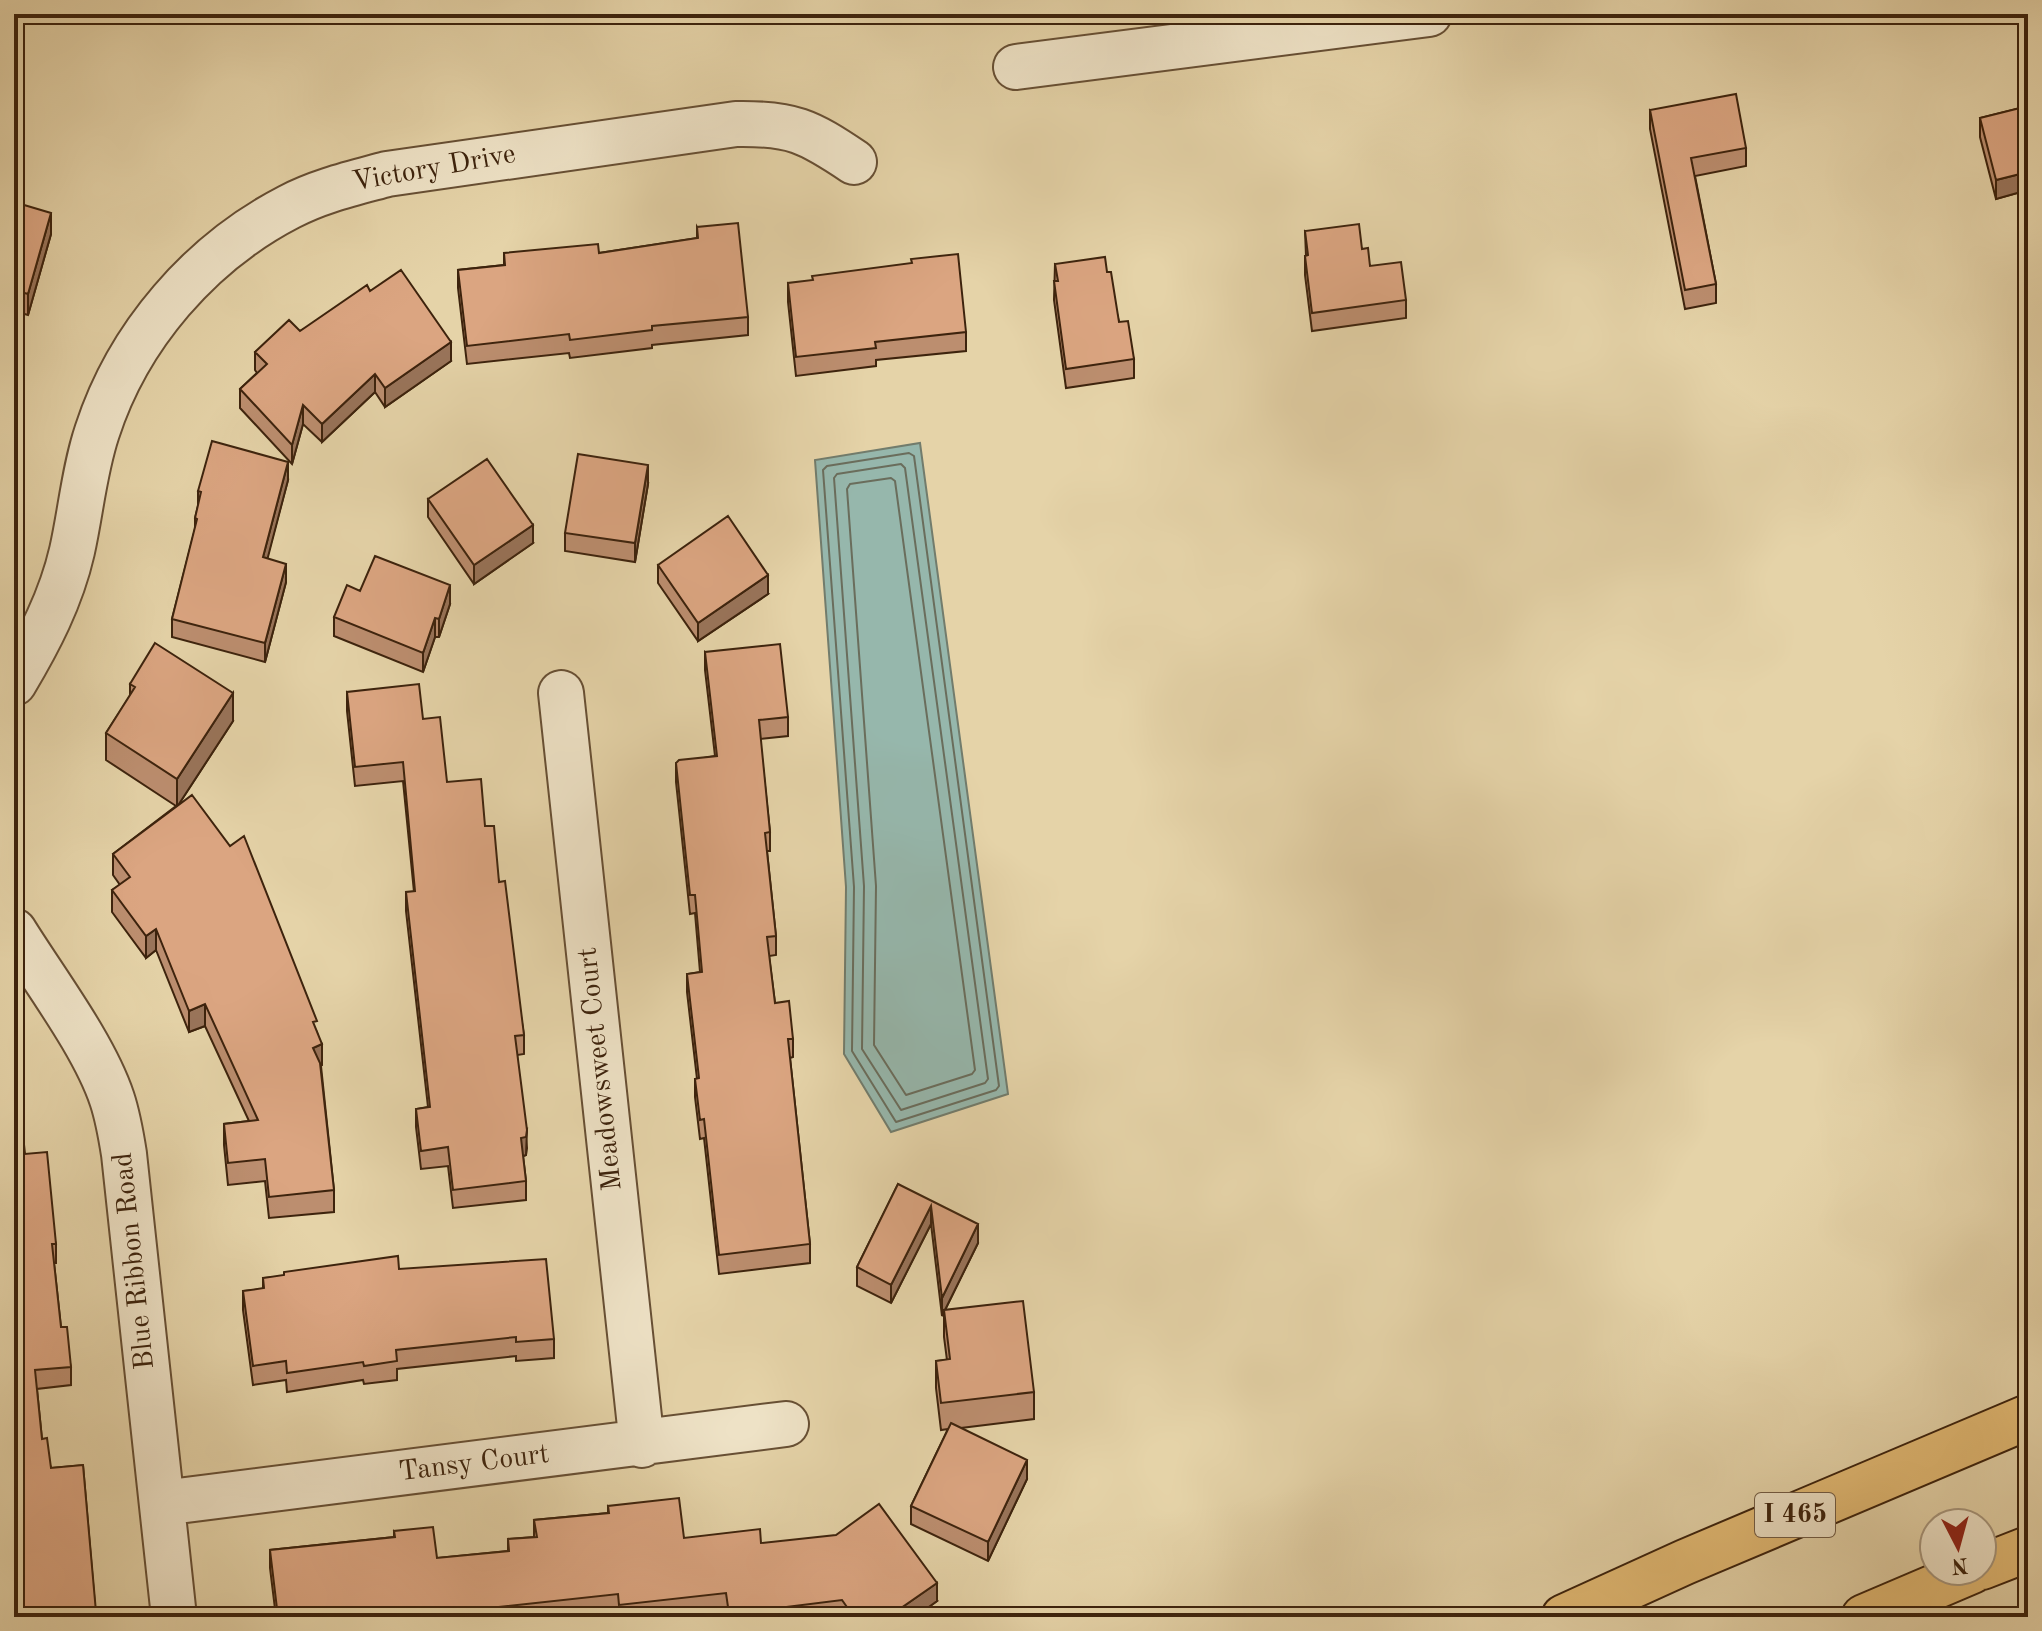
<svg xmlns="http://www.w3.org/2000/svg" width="2042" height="1631" font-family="'Old Standard TT',serif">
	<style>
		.water { fill: #96b7ac; stroke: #727c6c; stroke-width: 2 }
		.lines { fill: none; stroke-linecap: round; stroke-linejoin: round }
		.shore { stroke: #6a6d5c; stroke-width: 2 }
		.street-casing { stroke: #674f34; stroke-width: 48 }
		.highway-casing { stroke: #3d230d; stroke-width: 48 }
		.street { stroke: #eee2c6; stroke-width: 44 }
		.highway { stroke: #e2ba74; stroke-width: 44 }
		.wall { fill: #bc8e6f; stroke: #3d230d; stroke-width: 2 }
		.shaded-wall { fill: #99745a; stroke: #3d230d; stroke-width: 2 }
		.building { fill: #dba581; stroke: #3d230d; stroke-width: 2 }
		.labels { text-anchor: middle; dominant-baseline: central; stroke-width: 7; stroke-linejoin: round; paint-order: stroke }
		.shield { fill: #eee2c6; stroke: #725c44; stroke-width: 2 }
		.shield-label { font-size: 26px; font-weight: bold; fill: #3d230d }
		.street-label { font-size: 28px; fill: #3d230d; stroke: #eee2c6 }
	</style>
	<rect width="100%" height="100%" fill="#e5d3a8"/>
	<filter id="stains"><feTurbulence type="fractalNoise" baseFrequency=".0025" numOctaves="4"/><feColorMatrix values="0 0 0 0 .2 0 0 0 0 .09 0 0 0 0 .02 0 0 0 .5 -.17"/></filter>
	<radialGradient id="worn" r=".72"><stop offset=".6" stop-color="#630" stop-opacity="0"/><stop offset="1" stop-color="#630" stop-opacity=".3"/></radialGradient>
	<!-- water -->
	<path class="water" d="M920,443L1008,1094L891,1132L844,1054L846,887L815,460Z"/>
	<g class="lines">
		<!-- shore -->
		<path class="shore" d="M909,453L914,456L999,1086L996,1090L896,1122L852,1051L854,887L823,470L827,466Z
			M901,464L905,468L988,1079L985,1083L901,1110L862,1049L864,886L834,478L837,474Z
			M891,478L895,481L975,1070L972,1074L906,1095L874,1045L876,886L847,489L850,484Z"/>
		<defs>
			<path id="street" d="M1016,67L1429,14
				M14,683C39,641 61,599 72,551C81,511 84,471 97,432C128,336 200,253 289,207C319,191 354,183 387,174L736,124C792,123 808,131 854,162
				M561,693L642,1445
				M14,931C45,981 94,1045 112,1099C118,1117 121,1135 124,1154L174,1617
				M162,1503L786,1424"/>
			<path id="highway" d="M1982,1567L2028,1549
				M1564,1617L1685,1562L2028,1417
				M1864,1617L1972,1571"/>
		</defs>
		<!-- street casing -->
		<use href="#street" class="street-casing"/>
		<!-- highway casing -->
		<use href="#highway" class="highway-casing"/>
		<!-- street -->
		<use href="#street" class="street"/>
		<!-- highway -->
		<use href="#highway" class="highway"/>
	</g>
	<!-- wall -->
	<path class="wall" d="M2028,106V190L1996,199L1980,137V118Z
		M1650,110L1746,148V166L1695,176L1716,284V303L1685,309L1650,129Z
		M14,202L51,234L28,315L14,311Z
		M697,227L748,317V335L652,345V348L570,358L569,353L467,364L458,288V270L504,265V253H599L697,238Z
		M1305,231L1362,249L1370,266L1406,300V318L1312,331L1305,275V256H1306Z
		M1055,264L1107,272L1119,322L1134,359V378L1066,388L1054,300Z
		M788,283L966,332V351L876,360V366L796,376L788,302Z
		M370,291L451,361L385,407L375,392L322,442L303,424L292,464L240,408V389L257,373L255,370V352L300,331Z
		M288,480L267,558L286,582L265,662L172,637V619L195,529V518L198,506V491Z
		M648,484L635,562L565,551V533Z
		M428,499L533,543L474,584L428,517Z
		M658,565L768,594L698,641L658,583Z
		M360,591L450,604L439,637H435L423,672L334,636V617Z
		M705,652L788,717V736L760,739L770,832V851H767L776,936V955L769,956L775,1003L793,1039V1057L790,1058L810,1244V1263L719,1274L704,1138L700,1139L695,1097V1079H697L687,992V974L700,972L695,913L690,914L676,782V763L715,756L705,670Z
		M130,684L233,721L179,804L317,1032L322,1065L321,1066L334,1190V1212L269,1218L265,1181L228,1185L224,1145V1124L249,1121L205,1026L189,1032L156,950L146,958L112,912V890L120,885L113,875V854L176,806L106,760V733L130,696Z
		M347,692L423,719L447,782L485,826L499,882L524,1035V1054L517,1055L527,1148L526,1155L523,1156L526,1181V1200L453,1208L448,1166L421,1169L416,1127V1109L428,1107L406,911V892H414L403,781L355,786L347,711Z
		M25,1154L56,1244V1263H54L61,1327L71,1367V1385L37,1389L42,1439L51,1468L83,1465L96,1617H14Z
		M898,1184L978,1243L945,1310L1034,1392V1419L961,1428L1027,1479L988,1561L911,1524V1506L948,1429L941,1430L936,1388V1361L947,1360L944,1337V1311L942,1316L931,1224L891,1303L857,1286V1267Z
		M399,1269L554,1339V1358L516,1361V1356L397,1369V1380L364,1384L363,1380L287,1392L286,1380L253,1385L243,1310V1291L263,1289V1278Z
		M608,1506L684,1538L761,1543L937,1601L915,1617H727L726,1612L681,1617H618V1613L579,1617H276L270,1568V1550L394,1537V1531L437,1558L508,1551V1539L534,1537V1520L608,1513Z"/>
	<!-- shaded-wall -->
	<path class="shaded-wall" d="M2028,172V190L1996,199V180Z
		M51,213V234L28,315V294Z
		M451,342V361L385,407V388Z
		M375,374V392L322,442V424Z
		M303,405V424L292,464V445Z
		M288,462V480L263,576V557Z
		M648,465V484L635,562V543Z
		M533,525V543L474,584V565Z
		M286,564V582L265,662V643Z
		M768,575V594L698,641V623Z
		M450,585V604L439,637V619Z
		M435,618V637L423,672V653Z
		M233,693V721L177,807V779Z
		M156,929V950L146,958V936Z
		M205,1004V1026L189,1032V1011Z
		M322,1044V1065L313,1070V1048Z
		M527,1130L526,1155L521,1157V1138Z
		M931,1206V1224L891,1303V1285Z
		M978,1224V1243L942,1316V1298Z
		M1027,1460V1479L988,1561V1542Z
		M937,1583V1601L915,1617H888Z"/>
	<!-- building -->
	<path class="building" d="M1736,94L1746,148L1691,158L1716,284L1685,290L1650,110Z
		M2028,106V172L1996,180L1980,118Z
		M14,202L51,213L28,294L14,290Z
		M738,223L748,317L652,326V330L570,340L569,334L467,346L458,270L505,265L504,253L598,244L599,253L698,238L697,227Z
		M1359,224L1362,249L1368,248L1370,266L1401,262L1406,300L1312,313L1305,256L1308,255L1305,231Z
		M958,254L966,332L875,342L876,348L796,357L788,283L813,280L812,276L912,263L911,259Z
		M1105,257L1107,272H1111L1119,322L1128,321L1134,359L1066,369L1054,281H1058L1055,264Z
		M401,270L451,342L385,388L375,374L322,424L303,405L292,445L240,389L267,364L255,352L289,320L300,331L367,285L370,291Z
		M212,441L288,462L263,557L286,564L265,643L172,619L197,519L195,518L201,492L198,491Z
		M578,454L648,465L635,543L565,533Z
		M487,459L533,525L474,565L428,499Z
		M728,516L768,575L698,623L658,565Z
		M375,556L450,585L439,619L435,618L423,653L334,617L347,585L360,591Z
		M155,643L233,693L177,779L106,733L135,687L130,684Z
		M780,644L788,717L759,720L770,832L765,833L776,936L767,937L775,1003L789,1001L793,1039H788L810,1244L719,1255L704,1119L700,1120L695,1079L699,1078L687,974L702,972L695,895H690L676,763L679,760L717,756L705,652Z
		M419,684L423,719L440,717L447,782L481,779L485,826H494L499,882L505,881L524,1035L515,1036L527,1130L526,1137L521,1138L526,1181L453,1190L448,1147L421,1151L416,1109L430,1107L406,892L415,891L403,762L355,767L347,692Z
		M192,795L230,846L244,836L317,1021L313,1022L322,1044L313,1048L320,1063L334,1190L269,1197L265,1159L228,1163L224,1124L258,1120L205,1004L189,1011L156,929L146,936L112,890L130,877L113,854Z
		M21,1116L25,1154L47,1152L56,1244H52L61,1327H67L71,1367L35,1370L42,1439L47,1438L51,1468L83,1465L96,1612L89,1613V1617H14V1117Z
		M898,1184L978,1224L942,1298L931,1206L891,1285L857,1267Z
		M398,1256L399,1269L546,1259L554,1339L516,1342V1337L396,1350L397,1361L364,1366L363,1362L287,1373L286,1361L253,1366L243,1291L264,1288L263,1278L284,1275V1272Z
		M1023,1301L1034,1392L941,1403L936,1361L950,1359L944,1310Z
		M951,1423L1027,1460L988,1542L911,1506Z
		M679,1498L684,1538L760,1529L761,1543L836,1535L879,1504L937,1583L888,1617H854L842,1600L729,1614L726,1593L619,1605L618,1594L481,1609L482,1616L476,1617H404L403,1608L314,1617H278L270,1550L395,1537L394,1531L433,1527L437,1558L509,1551L508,1539L537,1537L534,1520L609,1513L608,1506Z"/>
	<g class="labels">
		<!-- shield labels -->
		<rect class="shield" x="1755" y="1493" width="80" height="44" rx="6"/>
		<g class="shield-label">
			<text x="1795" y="1515">I 465</text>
		</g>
		<!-- street labels -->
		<g class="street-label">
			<text transform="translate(434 169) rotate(-10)">Victory Drive</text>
			<text transform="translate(601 1069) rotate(-96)">Meadowsweet Court</text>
			<text transform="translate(135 1261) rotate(-96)">Blue Ribbon Road</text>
			<text transform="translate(474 1464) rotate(-7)">Tansy Court</text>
		</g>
	</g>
	<!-- margin -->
	<rect width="2042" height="1631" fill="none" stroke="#e5d3a8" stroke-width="48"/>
	<rect x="16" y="16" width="2010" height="1599" fill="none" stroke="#3d230d" stroke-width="4"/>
	<rect x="24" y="24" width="1994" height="1583" fill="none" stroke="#3d230d" stroke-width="2"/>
	<!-- north arrow -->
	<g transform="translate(1958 1547) rotate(174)"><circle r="38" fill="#eee2c6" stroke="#a7967c" stroke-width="2"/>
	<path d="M0-6L14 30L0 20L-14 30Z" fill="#8f2418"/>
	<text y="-12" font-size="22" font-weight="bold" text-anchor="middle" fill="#3d230d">N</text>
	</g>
	<rect width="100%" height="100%" filter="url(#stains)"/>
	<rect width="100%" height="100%" fill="url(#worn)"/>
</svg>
